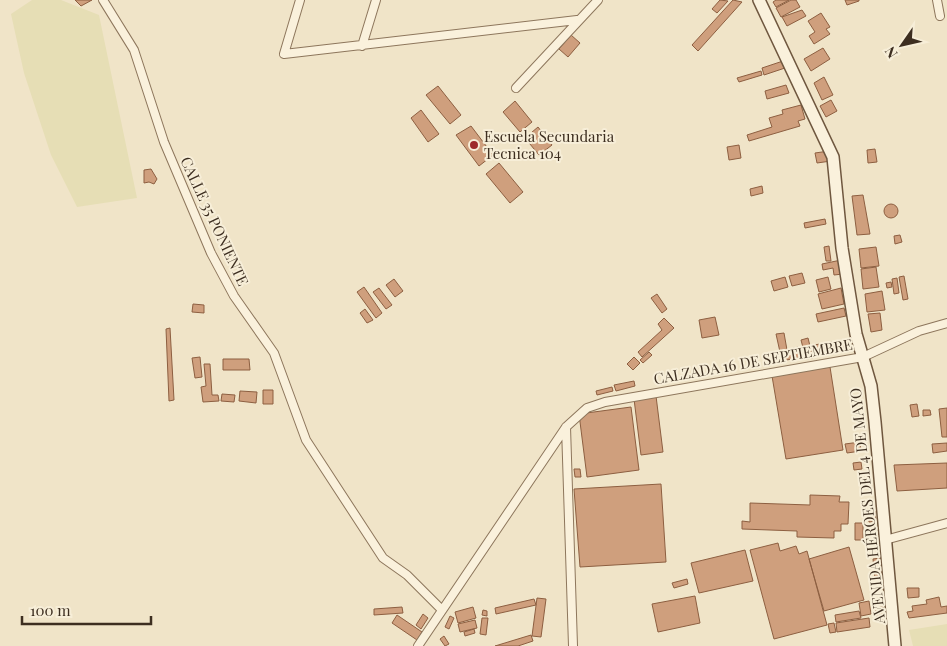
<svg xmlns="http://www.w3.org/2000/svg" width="947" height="646" font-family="'Playfair Display',serif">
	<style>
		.farmland { fill: #e6deb5 }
		.building { fill: #cf9f7d; stroke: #8d5f41 }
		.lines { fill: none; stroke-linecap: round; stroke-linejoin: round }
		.street-casing { stroke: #8d765c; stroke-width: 10 }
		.secondary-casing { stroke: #6f573f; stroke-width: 14 }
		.street { stroke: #faf1dc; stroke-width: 8 }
		.secondary { stroke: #faf1dc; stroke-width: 11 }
		.poi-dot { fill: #9e2a2b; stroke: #f7eed8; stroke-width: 2 }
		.labels { text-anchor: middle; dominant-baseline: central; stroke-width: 4; stroke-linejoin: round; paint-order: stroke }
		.poi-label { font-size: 15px; fill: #3d2e20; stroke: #f7eed8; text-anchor: start }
		.street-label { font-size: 15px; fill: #3d2e20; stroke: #f7eed8 }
	</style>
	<rect width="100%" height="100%" fill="#f0e4c8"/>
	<!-- farmland -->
	<path class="farmland" d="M32,0H61L99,15L137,198L77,207L51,155L24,73L11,14Z
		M947,624V646H913L909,630Z"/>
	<!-- building -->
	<path class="building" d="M75,0H92L81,6Z
		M720,0L728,1L717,13L712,9Z
		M733,0L742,2L698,51L692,45Z
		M776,0H789L776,7L773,2Z
		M791,0H796L800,7L781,17L776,8Z
		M845,0H859V1L847,5Z
		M802,10L806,16L787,26L782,17Z
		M821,13L830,27L826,29L830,34L814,44L809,36L815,32L808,21Z
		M571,35L580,43L568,57L559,49Z
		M823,48L830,59L811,71L804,59Z
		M783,61L785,68L764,75L762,68Z
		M761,71L762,75L739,82L737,78Z
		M824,77L833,95L822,100L814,83Z
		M786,85L789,93L767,99L765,91Z
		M438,86L461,115L450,124L426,95Z
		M831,100L837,111L826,117L820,106Z
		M515,101L532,122L520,132L503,112Z
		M801,105L805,119L798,121L800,126L749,141L747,135L772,127L769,118L783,114L782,110Z
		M421,110L439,134L428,142L411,118Z
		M471,126L493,155L479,166L456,135Z
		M538,127L552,145L539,155L525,138Z
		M739,145L741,158L729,160L727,147Z
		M875,149L877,162L868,163L867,150Z
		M829,151L831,161L817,163L815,153Z
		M499,163L523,192L510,203L486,174Z
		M151,169L157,179L154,184L149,182L144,183V170Z
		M762,186L763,193L751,196L750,189Z
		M863,195L870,234L857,235L852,196Z
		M884 211a7 7 0 1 1 14 0a7 7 0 1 1-14 0Z
		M825,219L826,224L805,228L804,223Z
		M900,235L902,242L895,244L894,236Z
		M829,246L831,261H826L824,247Z
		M876,247L879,266L861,268L859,249Z
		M841,260L843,274L834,275L833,268L823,270L822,264Z
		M876,267L879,287L863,289L861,269Z
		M802,273L805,283L792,286L789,276Z
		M904,276L908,299L903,300L899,277Z
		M785,277L788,287L774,291L771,281Z
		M828,277L831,289L819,292L816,280Z
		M897,278L899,293L894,294L892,279Z
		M394,279L403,291L395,297L386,285Z
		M891,282L892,287L887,288L886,283Z
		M364,287L382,313L376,318L357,292Z
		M379,288L392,305L386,309L373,292Z
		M841,288L844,304L822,309L818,294Z
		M882,291L885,310L867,312L865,294Z
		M657,294L667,309L662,313L651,298Z
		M193,304L204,305V313L192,312Z
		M844,308L846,316L818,322L816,314Z
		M365,309L373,320L367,323L360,313Z
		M880,313L882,330L871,332L868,314Z
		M715,317L719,335L702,338L699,320Z
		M664,318L674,328L642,357L638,352L662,330L658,324Z
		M170,328L174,400L169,401L166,329Z
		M784,333L787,350L798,347L801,357L782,361L776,334Z
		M808,338L813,358L806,359L801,340Z
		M844,340L846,348L815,353L814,345Z
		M649,352L652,355L643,363L640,360Z
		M200,357L202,377L195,378L192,358Z
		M634,357L640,363L633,370L627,364Z
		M223,359H249L250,370H223Z
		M204,364H210L212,395H218L219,401L203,402L201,387L206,386Z
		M830,367L843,450L786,459L772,376Z
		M634,381L635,386L616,391L614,385Z
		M612,387L613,391L597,395L596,391Z
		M263,390H273V404H263Z
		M240,391L257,392L256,403L239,401Z
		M222,394L235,395L234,402L221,401Z
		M656,396L663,452L641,455L634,399Z
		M917,404L919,416L912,417L910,405Z
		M631,407L639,470L587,477L579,414Z
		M947,408V437H942L939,409Z
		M923,410H930L931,415L923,416Z
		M860,442L861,451L847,453L845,444Z
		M947,443V451L933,453L932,444Z
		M861,462L862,469L854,470L853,463Z
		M947,463V488L897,491L894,465Z
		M574,469H580L581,477H575Z
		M661,484L666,562L580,567L574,489Z
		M810,495L840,496L839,502H849L848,524H841V531H834V538L797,537V531L742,529V521L750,522V503L810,505Z
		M875,511L876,521L869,522L868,512Z
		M855,523H863V540H855Z
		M778,543L780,551L796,546L799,554L807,551L827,625L774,639L750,550Z
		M849,547L864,600L824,611L809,559Z
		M745,550L753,581L699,593L691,563Z
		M880,558L883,589H876L873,559Z
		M687,579L688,584L674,588L672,583Z
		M907,588H919V597L908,598Z
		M695,596L700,623L658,632L652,604Z
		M939,597L941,607L947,606V613L909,618L907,612L913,611L912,606L927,604L926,600Z
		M537,598L546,599L541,637L532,636Z
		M534,599L536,605L496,614L495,608Z
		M869,601L871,614L861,616L859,603Z
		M402,607L403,613L374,615V609Z
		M473,607L476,618L458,623L455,612Z
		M883,607L885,619L877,621L875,608Z
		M483,610L487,611V616L482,615Z
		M859,611L861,618L836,622L835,615Z
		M423,614L428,618L421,629L416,625Z
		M397,615L422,632L417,640L392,623Z
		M450,616L454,618L449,629L445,627Z
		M482,618H488L486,635L480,634Z
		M869,618L870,627L837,632L836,623Z
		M475,620L477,628L460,632L458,624Z
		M834,623L836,632L830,633L828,624Z
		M474,629L475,633L465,636L464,632Z
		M531,635L533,641L518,646H495Z
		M444,636L449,644L445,646L440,639Z"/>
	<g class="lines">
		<defs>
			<path id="street" d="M103,0L134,50L164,142L211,253L234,296L274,353L306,440L383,558L407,575L442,610
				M300,0L284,54L577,20
				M937,0L940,16
				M362,46L376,0
				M516,88L598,0
				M566,427L573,646
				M885,540L947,523
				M418,646L566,427L587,408L605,402L863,357L919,331L947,323"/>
			<path id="secondary" d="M759,0L833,157L842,248L856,334L871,386L875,422L895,646"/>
		</defs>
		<!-- street casing -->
		<use href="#street" class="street-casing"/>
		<!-- secondary casing -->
		<use href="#secondary" class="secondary-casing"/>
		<!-- street -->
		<use href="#street" class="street"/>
		<!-- secondary -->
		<use href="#secondary" class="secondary"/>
	</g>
	<!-- markers -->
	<circle class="poi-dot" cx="474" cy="145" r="5"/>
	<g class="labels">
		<!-- poi labels -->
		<g class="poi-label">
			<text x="484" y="136">Escuela Secundaria<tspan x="484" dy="17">Tecnica 104</tspan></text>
		</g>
		<!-- street labels -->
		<g class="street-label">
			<text transform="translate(215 221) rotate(65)">CALLE 35 PONIENTE</text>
			<text transform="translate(753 361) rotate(-10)">CALZADA 16 DE SEPTIEMBRE</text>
			<text transform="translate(867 506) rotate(-96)">AVENIDA HÉROES DEL 4 DE MAYO</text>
		</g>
	</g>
	<!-- north arrow -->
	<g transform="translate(902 45) rotate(236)" stroke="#f7eed8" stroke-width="4" paint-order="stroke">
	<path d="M0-4L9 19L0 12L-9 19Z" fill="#3d2e20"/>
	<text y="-8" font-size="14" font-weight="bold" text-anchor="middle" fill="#3d2e20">N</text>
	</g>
	<!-- scale -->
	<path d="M22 616v8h129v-8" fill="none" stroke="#3d2e20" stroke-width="2.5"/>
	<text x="30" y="616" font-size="15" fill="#3d2e20" stroke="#f7eed8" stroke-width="4" paint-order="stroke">100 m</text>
</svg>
